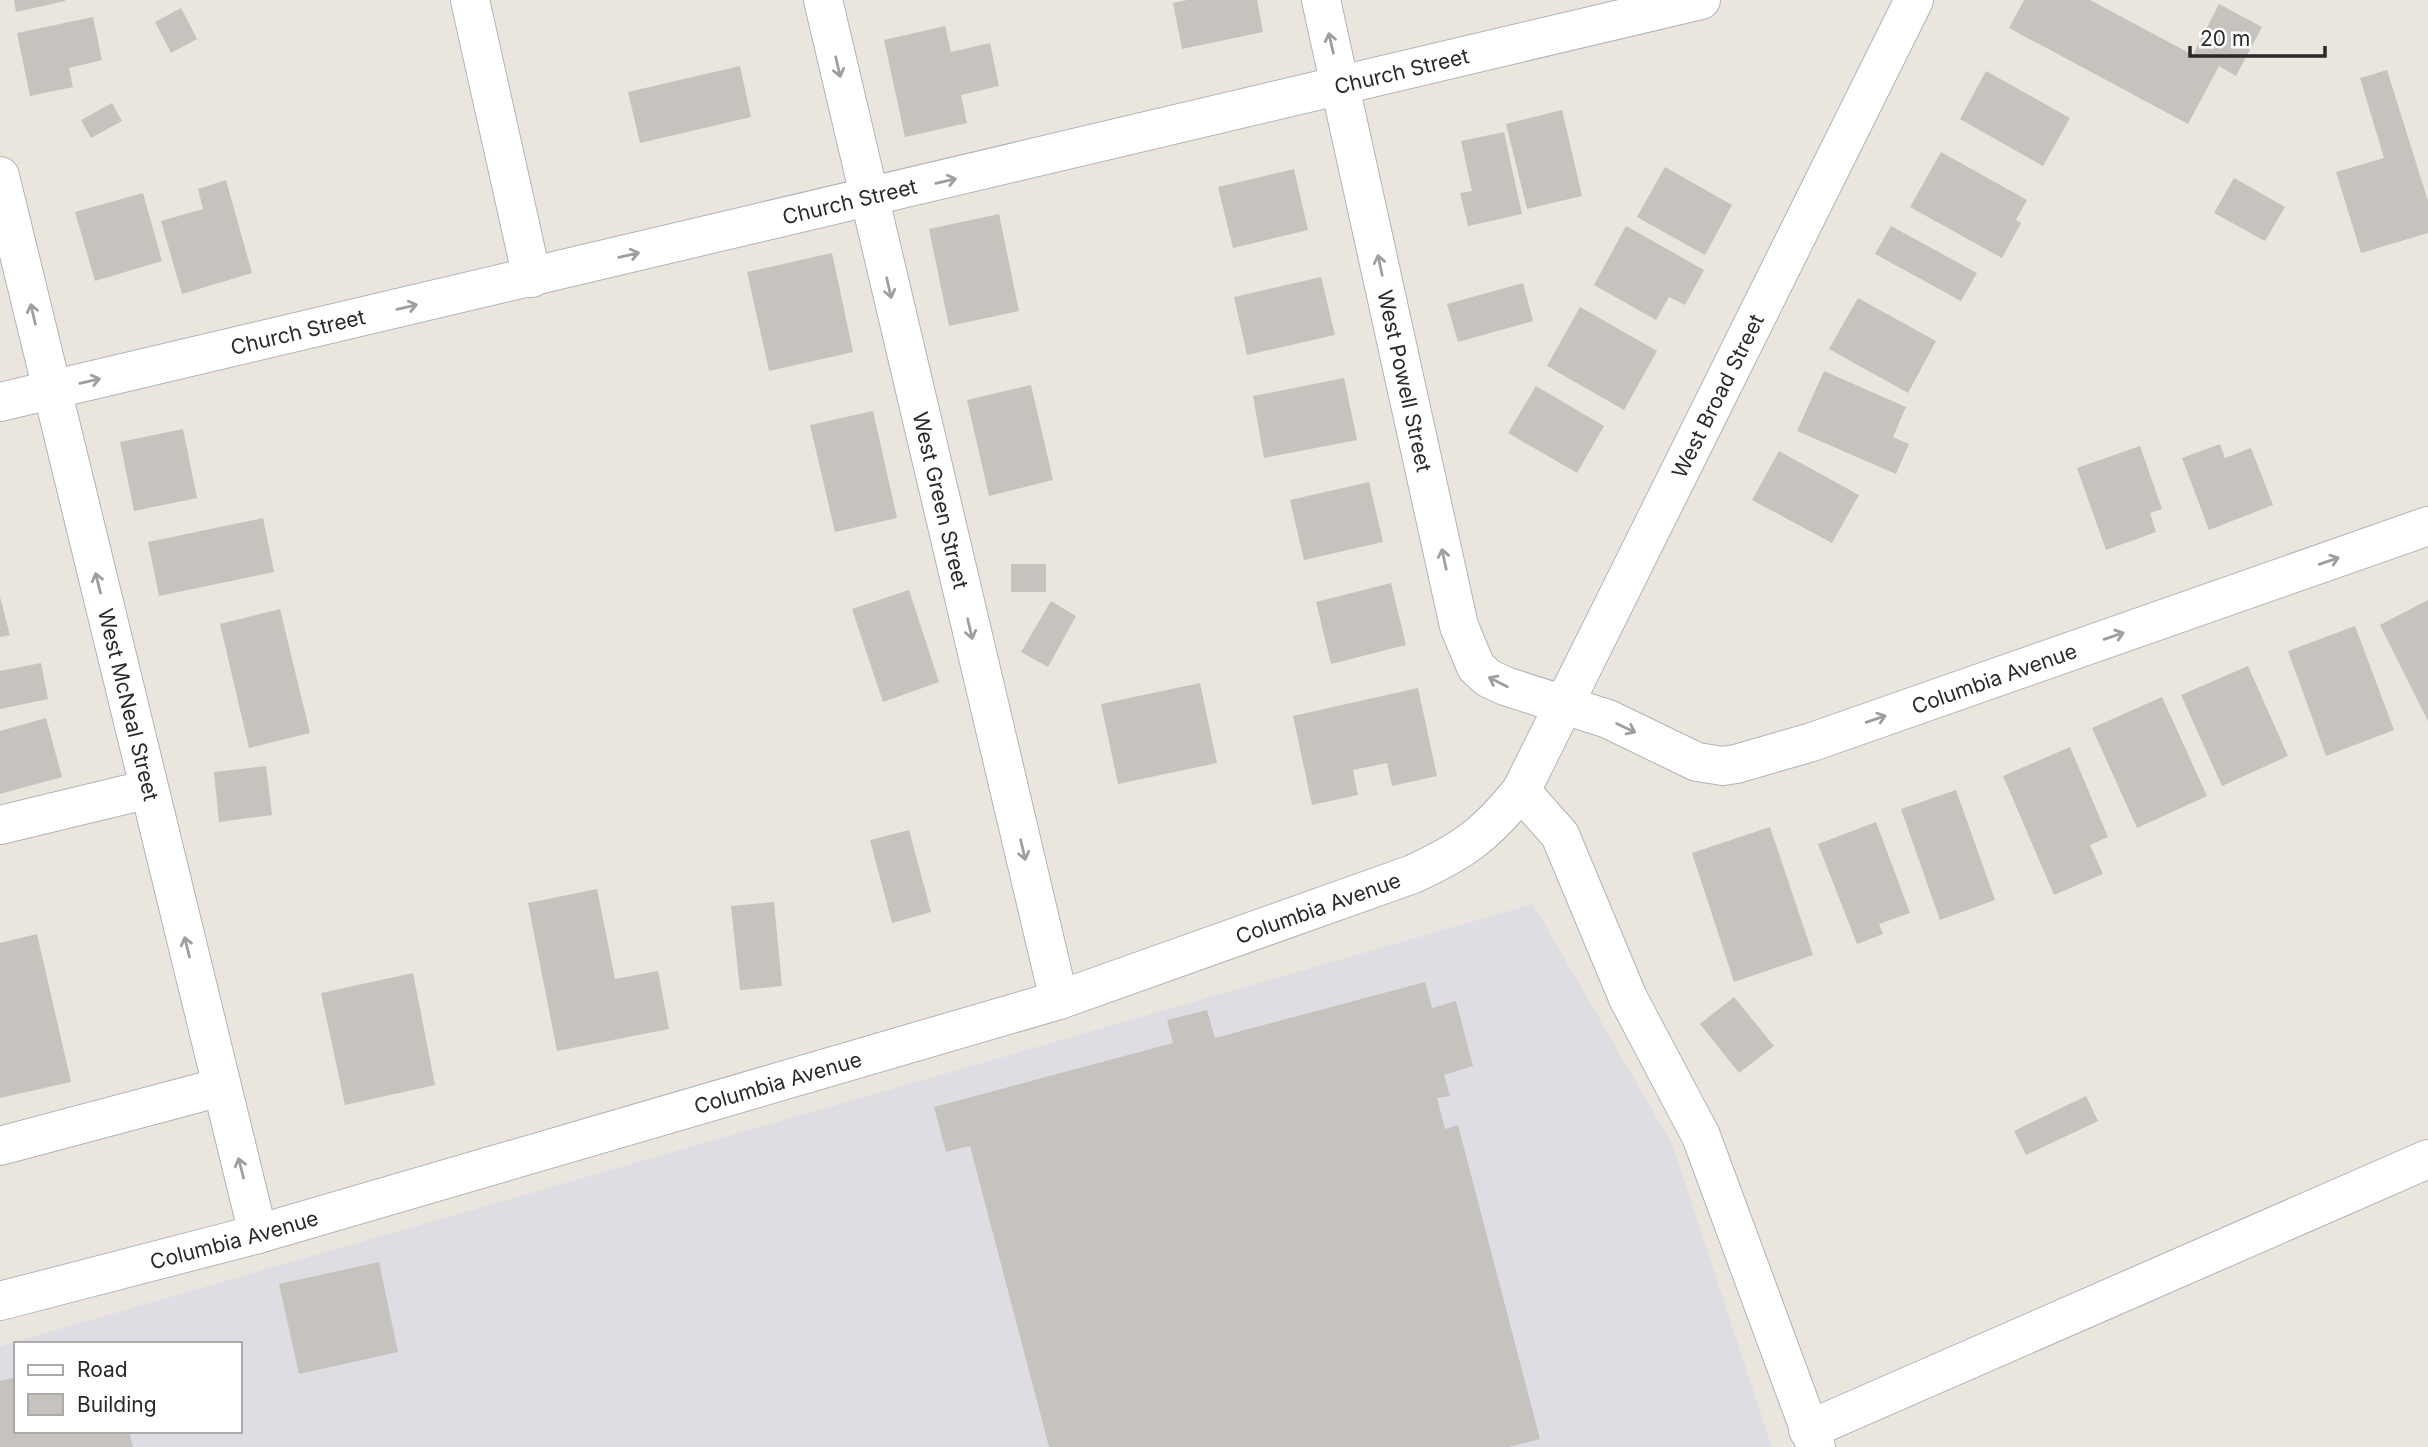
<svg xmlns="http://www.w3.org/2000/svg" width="2428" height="1447" font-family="Inter,sans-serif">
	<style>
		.industrial { fill: #dfdde4; fill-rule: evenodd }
		.building { fill: #c6c2bd }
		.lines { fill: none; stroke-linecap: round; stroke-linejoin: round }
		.minor-casing { stroke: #b1b3bc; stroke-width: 40 }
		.minor { stroke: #fff; stroke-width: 38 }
		.oneway { stroke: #9f9f9f }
		.labels { text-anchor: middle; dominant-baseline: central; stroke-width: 6; stroke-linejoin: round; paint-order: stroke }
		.street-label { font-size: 21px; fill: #2a2a2a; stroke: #fff }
	</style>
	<rect width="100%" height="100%" fill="#ebe6dd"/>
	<!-- industrial -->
	<path class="industrial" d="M1533,904L1672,1144L1772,1447H0V1346ZM16,1344H240V1431H16Z"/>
	<!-- building -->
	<path class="building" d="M14,0H65V1L16,12Z
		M1187,0H1257L1263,32L1182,49L1173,3Z
		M2024,0H2090L2193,55L2219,4L2262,27L2236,76L2219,66L2188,124L2009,28Z
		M181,8L197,39L171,53L155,22Z
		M93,17L102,60L69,68L73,87L30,96L17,33Z
		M945,26L951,52L990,43L999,86L961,95L967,123L905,137L884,40Z
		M740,66L751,117L640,143L628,92Z
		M2387,70L2428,201V233L2361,253L2336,172L2384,158L2360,78Z
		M1986,71L2070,118L2043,166L1960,119Z
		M112,103L122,121L91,138L81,120Z
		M1562,110L1582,196L1527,209L1506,124Z
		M1504,132L1522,214L1468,226L1460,193L1472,191L1461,141Z
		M1941,152L2027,200L2016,220L2021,223L2002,258L1910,207Z
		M1665,167L1732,205L1705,255L1637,217Z
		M1294,169L1308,230L1233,248L1218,187Z
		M2234,178L2285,207L2265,241L2214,213Z
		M226,180L252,273L182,294L161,221L203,209L198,189Z
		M143,193L162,261L95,281L75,212Z
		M999,214L1019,311L949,326L929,229Z
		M1626,226L1704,270L1685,305L1669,297L1656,320L1594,285Z
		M1891,226L1977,273L1961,301L1875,254Z
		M832,253L853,352L769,371L747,272Z
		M1321,277L1335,335L1247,355L1234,297Z
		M1523,283L1533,321L1458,342L1447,304Z
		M1858,298L1936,341L1908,393L1829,349Z
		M1580,307L1657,351L1624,410L1547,366Z
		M1824,371L1906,407L1893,437L1909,444L1896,474L1797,431Z
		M1344,378L1357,440L1264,458L1253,396Z
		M1031,385L1053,480L989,496L967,400Z
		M1536,386L1604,426L1577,473L1508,433Z
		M873,411L897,518L835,532L810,425Z
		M183,429L197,498L134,511L120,442Z
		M2220,444L2225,458L2251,448L2273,505L2209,530L2182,458Z
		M2140,446L2162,509L2150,513L2156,532L2106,550L2077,468Z
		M1779,451L1859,495L1832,543L1752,500Z
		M1369,482L1383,542L1304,560L1290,500Z
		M263,518L274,572L159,596L148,542Z
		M1011,564H1046V592H1011Z
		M1391,583L1406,645L1331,664L1316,602Z
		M909,590L939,682L883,702L852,609Z
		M0,597L10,635L0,637Z
		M2428,600V721L2380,625Z
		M1051,601L1076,616L1048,667L1021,652Z
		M280,609L310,733L249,748L220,624Z
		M2355,626L2394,730L2326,756L2288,651Z
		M41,663L48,699L0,709V671Z
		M2248,666L2288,756L2222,786L2181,695Z
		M1200,683L1217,763L1118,784L1101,704Z
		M1418,688L1437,776L1392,786L1387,763L1353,770L1358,795L1312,805L1293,716Z
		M2162,697L2207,796L2137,828L2092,728Z
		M46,718L62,777L0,794V731Z
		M2070,747L2108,837L2090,845L2103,874L2054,895L2003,776Z
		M266,766L272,815L219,822L214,772Z
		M1956,790L1995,900L1940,920L1901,809Z
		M1876,822L1910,913L1879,924L1883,934L1857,944L1818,844Z
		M1770,827L1813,955L1734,982L1692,853Z
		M909,830L931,912L892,923L870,840Z
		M597,889L615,979L658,971L669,1029L557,1051L528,903Z
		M774,902L782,986L740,990L731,906Z
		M37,934L71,1082L0,1098V943Z
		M413,973L435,1085L345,1105L321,993Z
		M1425,982L1432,1008L1456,1001L1473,1066L1444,1075L1450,1096L1437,1098L1445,1129L1458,1125L1540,1439L1509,1447H1049L970,1146L946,1152L934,1107L1173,1043L1167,1020L1207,1010L1215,1038Z
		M1734,997L1774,1046L1739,1073L1700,1024Z
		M2086,1096L2098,1121L2026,1155L2014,1131Z
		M379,1262L398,1352L299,1374L279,1284Z
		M16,1377V1431H129L133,1447H0V1381Z"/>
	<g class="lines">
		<defs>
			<g id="minor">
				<path d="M470,0L532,278"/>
				<path id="s1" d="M823,0L1059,1000"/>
				<path id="s2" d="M1321,0L1459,626L1476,667L1488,678L1505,686L1608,719L1697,762L1723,766L1736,764L1812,742L2428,526"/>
				<path id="s3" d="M0,176L258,1234"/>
				<path id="s4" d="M0,402L1701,0"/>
				<path d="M1521,791L1560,835L1628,998L1701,1136L1816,1447"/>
				<path d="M0,825L149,789"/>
				<path d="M0,1146L221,1087"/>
				<path id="s5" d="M0,1301L258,1234L1059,1000L1413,874C1465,850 1486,834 1521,791L1914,0"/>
				<path d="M1808,1430L2428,1159"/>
			</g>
		</defs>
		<!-- minor casing -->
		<use href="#minor" class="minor-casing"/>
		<!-- minor -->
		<use href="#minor" class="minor"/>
	</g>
	<!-- one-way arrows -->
	<defs><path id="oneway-shaft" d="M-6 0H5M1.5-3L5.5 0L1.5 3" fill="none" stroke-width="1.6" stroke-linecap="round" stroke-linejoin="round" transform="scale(1.75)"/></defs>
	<g class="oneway">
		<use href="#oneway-shaft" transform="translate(1331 43) rotate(-103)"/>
		<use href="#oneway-shaft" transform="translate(838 67) rotate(77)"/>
		<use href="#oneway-shaft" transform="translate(946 181) rotate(-13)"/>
		<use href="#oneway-shaft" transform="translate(629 255) rotate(-13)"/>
		<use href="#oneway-shaft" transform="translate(1380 265) rotate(-102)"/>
		<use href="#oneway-shaft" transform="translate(889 288) rotate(77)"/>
		<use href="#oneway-shaft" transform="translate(407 307) rotate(-13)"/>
		<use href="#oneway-shaft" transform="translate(33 314) rotate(-103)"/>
		<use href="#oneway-shaft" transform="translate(90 381) rotate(-13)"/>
		<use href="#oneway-shaft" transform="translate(1444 559) rotate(-102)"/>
		<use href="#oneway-shaft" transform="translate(2329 561) rotate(-19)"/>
		<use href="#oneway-shaft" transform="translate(98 583) rotate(-104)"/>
		<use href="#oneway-shaft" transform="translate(970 629) rotate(77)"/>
		<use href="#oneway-shaft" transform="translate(2114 636) rotate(-19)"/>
		<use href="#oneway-shaft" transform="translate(1498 682) rotate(-153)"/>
		<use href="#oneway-shaft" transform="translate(1876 719) rotate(-19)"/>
		<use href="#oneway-shaft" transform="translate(1626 728) rotate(26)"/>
		<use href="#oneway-shaft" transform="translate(1023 850) rotate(77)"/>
		<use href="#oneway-shaft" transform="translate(187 947) rotate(-104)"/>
		<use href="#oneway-shaft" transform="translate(241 1168) rotate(-104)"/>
	</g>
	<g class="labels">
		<!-- street labels -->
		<g class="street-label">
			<text stroke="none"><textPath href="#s4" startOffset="1440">Church Street</textPath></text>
			<text stroke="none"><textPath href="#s4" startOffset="873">Church Street</textPath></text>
			<text stroke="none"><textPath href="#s4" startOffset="306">Church Street</textPath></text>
			<text stroke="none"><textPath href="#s2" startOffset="390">West Powell Street</textPath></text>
			<text stroke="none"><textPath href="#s5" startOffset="2056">West Broad Street</textPath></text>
			<text stroke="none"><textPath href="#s1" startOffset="514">West Green Street</textPath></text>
			<text stroke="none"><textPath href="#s2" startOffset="1239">Columbia Avenue</textPath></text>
			<text stroke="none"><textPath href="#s3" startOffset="544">West McNeal Street</textPath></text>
			<text stroke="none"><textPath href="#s5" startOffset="1376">Columbia Avenue</textPath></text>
			<text stroke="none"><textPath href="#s5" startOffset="808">Columbia Avenue</textPath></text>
			<text stroke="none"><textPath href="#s5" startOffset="242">Columbia Avenue</textPath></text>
		</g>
	</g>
	<!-- legend -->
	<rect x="14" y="1342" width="228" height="91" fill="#ffffff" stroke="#aaaaaa" stroke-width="2"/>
	<rect x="28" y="1365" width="35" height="10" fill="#ffffff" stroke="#aaaaaa" stroke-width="2"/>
	<text x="77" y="1377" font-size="21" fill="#2a2a2a">Road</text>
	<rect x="28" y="1394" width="35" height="21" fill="#c6c2bd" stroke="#aaaaaa" stroke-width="2"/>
	<text x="77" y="1412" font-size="21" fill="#2a2a2a">Building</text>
	<!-- scale -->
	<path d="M2190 46v10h135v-10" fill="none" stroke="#2a2a2a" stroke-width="3.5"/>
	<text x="2200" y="46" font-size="21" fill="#2a2a2a" stroke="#ffffff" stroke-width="5" paint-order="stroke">20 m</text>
</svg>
